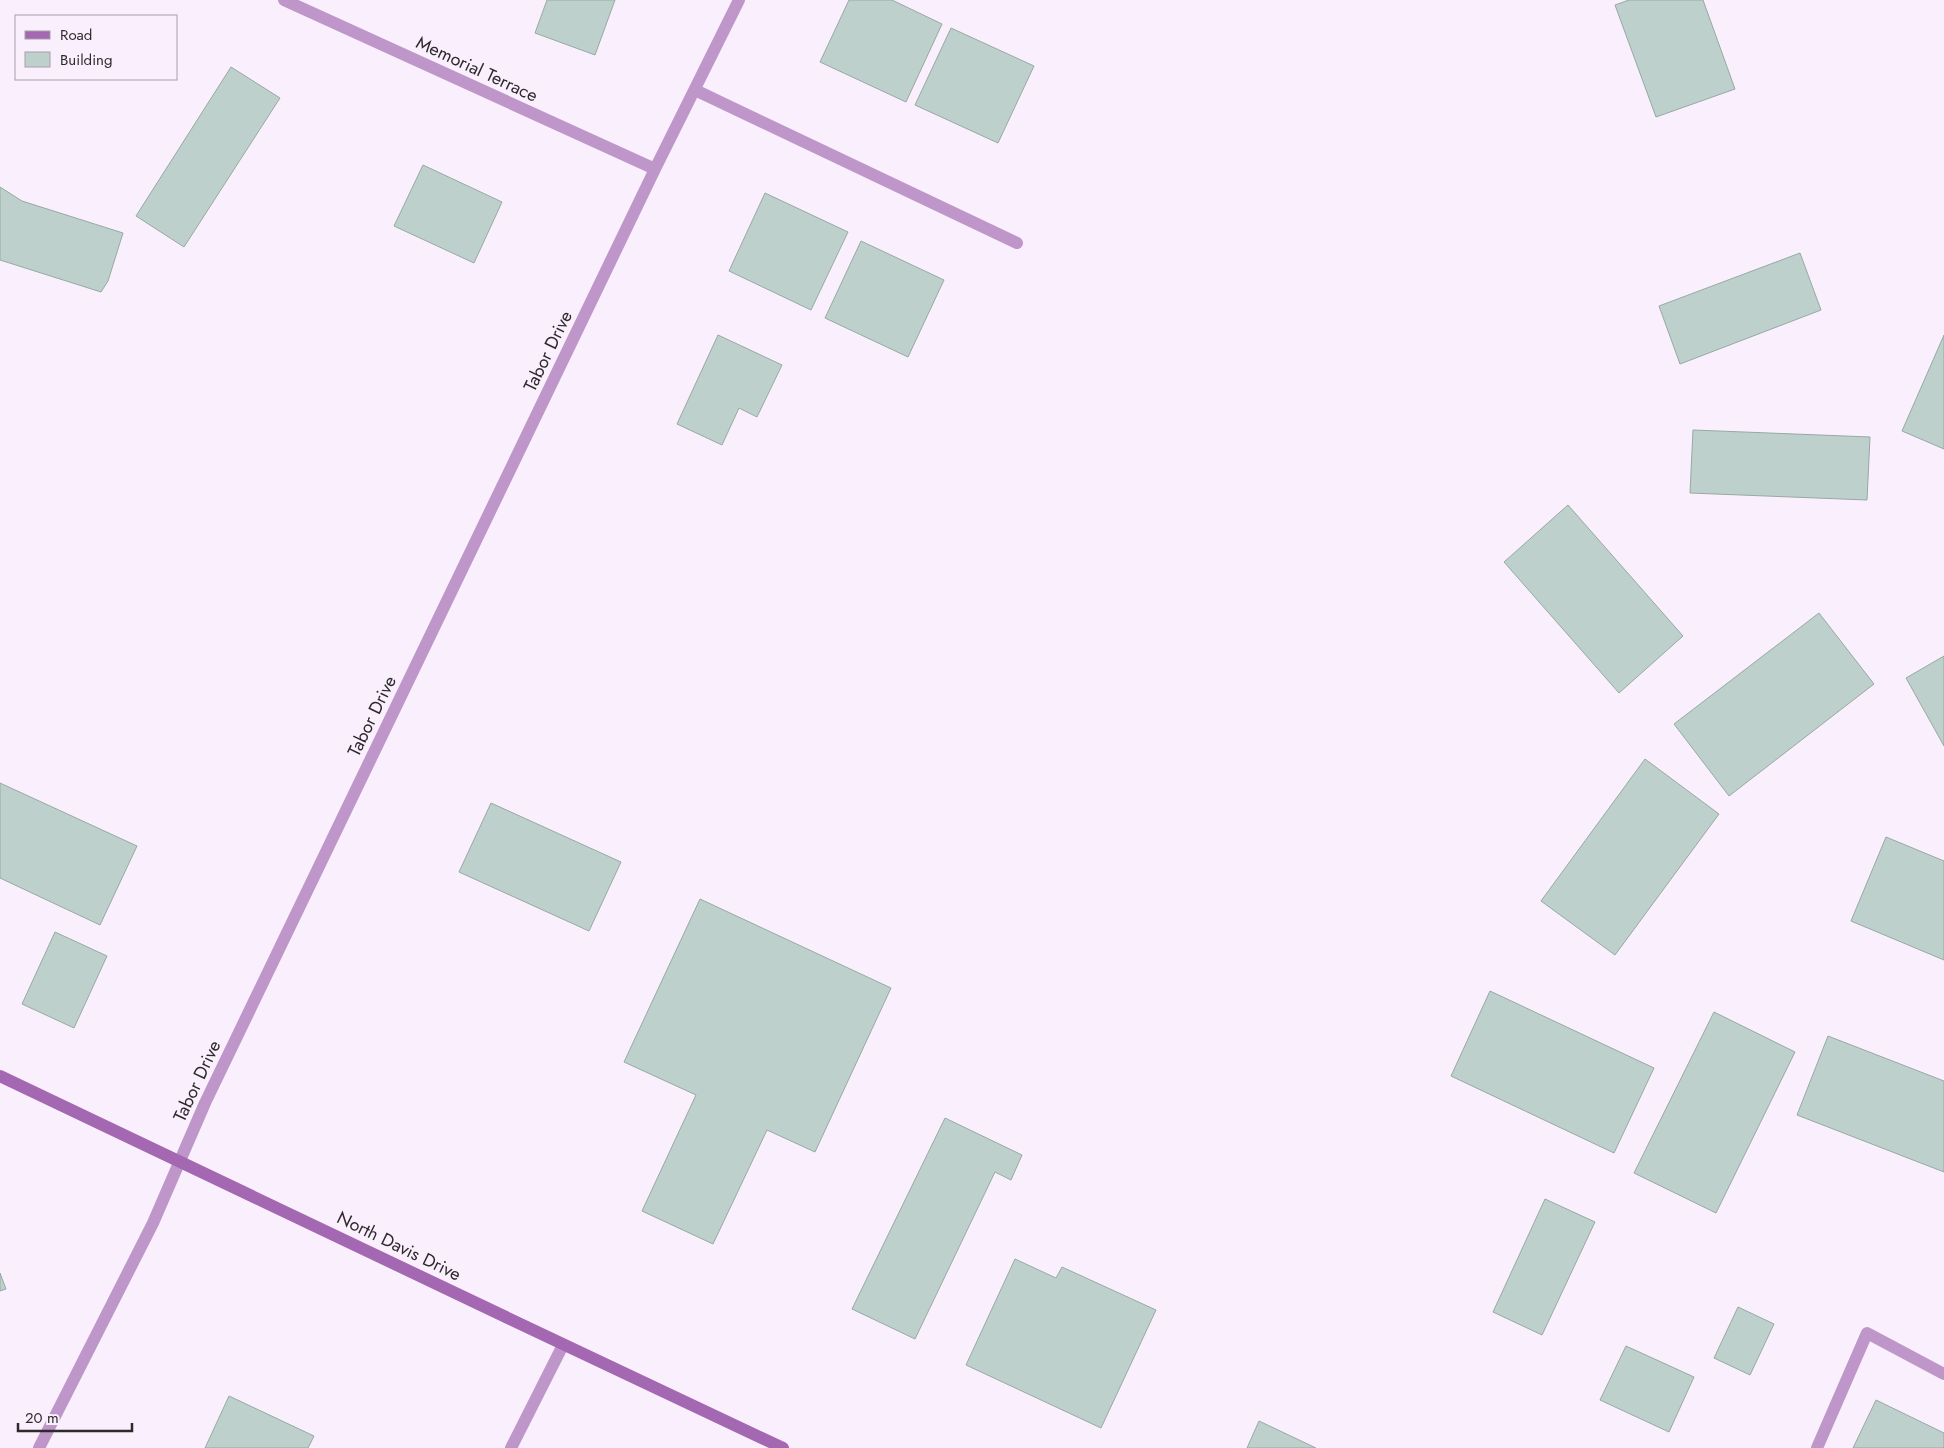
<svg xmlns="http://www.w3.org/2000/svg" width="1944" height="1448" font-family="Jost,sans-serif">
	<style>
		.building { fill: #bed0cb; stroke: #97a9a4 }
		.lines { fill: none; stroke-linecap: round; stroke-linejoin: round }
		.lane { stroke: #bf96c9; stroke-width: 12 }
		.street { stroke: #bf96c9; stroke-width: 12 }
		.secondary { stroke: #a467b2; stroke-width: 12 }
		.labels { text-anchor: middle; dominant-baseline: central; stroke-width: 4; stroke-linejoin: round; paint-order: stroke }
		.street-label { font-size: 18px; fill: #2d2a2e; stroke: #faeffc }
	</style>
	<rect width="100%" height="100%" fill="#faeffc"/>
	<!-- building -->
	<path class="building" d="M547,0H615L595,55L535,33Z
		M849,0H892L942,24L906,102L820,62Z
		M1629,0H1703L1735,89L1656,117L1615,5Z
		M951,28L1034,66L998,143L915,105Z
		M231,67L280,98L184,247L136,216Z
		M423,165L502,202L474,263L394,226Z
		M0,187L22,201L123,233L108,281L101,292L0,260Z
		M765,193L848,232L811,310L729,271Z
		M861,241L944,280L908,357L825,318Z
		M1800,253L1821,310L1680,364L1659,306Z
		M718,335L782,365L757,417L739,408L722,445L677,424Z
		M1944,335V449L1902,431Z
		M1693,430L1870,437L1867,500L1690,493Z
		M1568,505L1683,636L1619,693L1504,562Z
		M1819,613L1874,684L1729,796L1674,724Z
		M1944,656V746L1906,678Z
		M1645,759L1719,814L1615,955L1541,901Z
		M0,783L137,846L100,925L0,878Z
		M491,803L621,862L589,931L459,872Z
		M1886,837L1944,861V960L1851,921Z
		M700,899L891,988L815,1152L767,1130L713,1244L642,1211L696,1095L624,1062Z
		M55,932L107,956L74,1028L22,1004Z
		M1490,991L1654,1068L1614,1153L1451,1076Z
		M1714,1012L1795,1052L1716,1213L1634,1173Z
		M1828,1036L1944,1081V1172L1797,1115Z
		M945,1118L1022,1155L1011,1180L995,1172L915,1339L852,1309Z
		M1545,1199L1595,1222L1542,1335L1493,1312Z
		M1015,1259L1056,1278L1062,1267L1156,1310L1101,1428L966,1365Z
		M0,1273L6,1289L0,1291Z
		M1738,1307L1774,1324L1750,1375L1714,1358Z
		M1626,1346L1694,1377L1669,1432L1600,1400Z
		M229,1396L314,1436L308,1448H205Z
		M1876,1400L1944,1433V1448H1853Z
		M1259,1421L1316,1448H1247Z"/>
	<g class="lines">
		<!-- lane -->
		<path class="lane" d="M511,1448L563,1345
			M1817,1448L1867,1333L1944,1374"/>
		<!-- street -->
		<path class="street" d="M284,0L655,169
			M695,90L1017,243
			M39,1448L153,1223L205,1103L655,169L739,0"/>
		<!-- secondary -->
		<path class="secondary" d="M0,1076C262,1199 521,1326 783,1448"/>
	</g>
	<g class="labels">
		<!-- street labels -->
		<g class="street-label">
			<text transform="translate(477 69) rotate(25)">Memorial Terrace</text>
			<text transform="translate(548 351) rotate(-64)">Tabor Drive</text>
			<text transform="translate(372 716) rotate(-64)">Tabor Drive</text>
			<text transform="translate(197 1081) rotate(-65)">Tabor Drive</text>
			<text transform="translate(399 1246) rotate(26)">North Davis Drive</text>
		</g>
	</g>
	<!-- legend -->
	<rect x="15" y="15" width="162" height="65" fill="#faeffc" stroke="#a8a0aa"/>
	<rect x="25" y="31" width="25" height="8" fill="#a467b2" stroke="#a8a0aa"/>
	<text x="60" y="40" font-size="15" fill="#2d2a2e">Road</text>
	<rect x="25" y="52" width="25" height="15" fill="#bed0cb" stroke="#a8a0aa"/>
	<text x="60" y="65" font-size="15" fill="#2d2a2e">Building</text>
	<!-- scale -->
	<path d="M18 1423v8h114v-8" fill="none" stroke="#2d2a2e" stroke-width="2.5"/>
	<text x="25" y="1423" font-size="15" fill="#2d2a2e" stroke="#faeffc" stroke-width="4" paint-order="stroke">20 m</text>
</svg>
